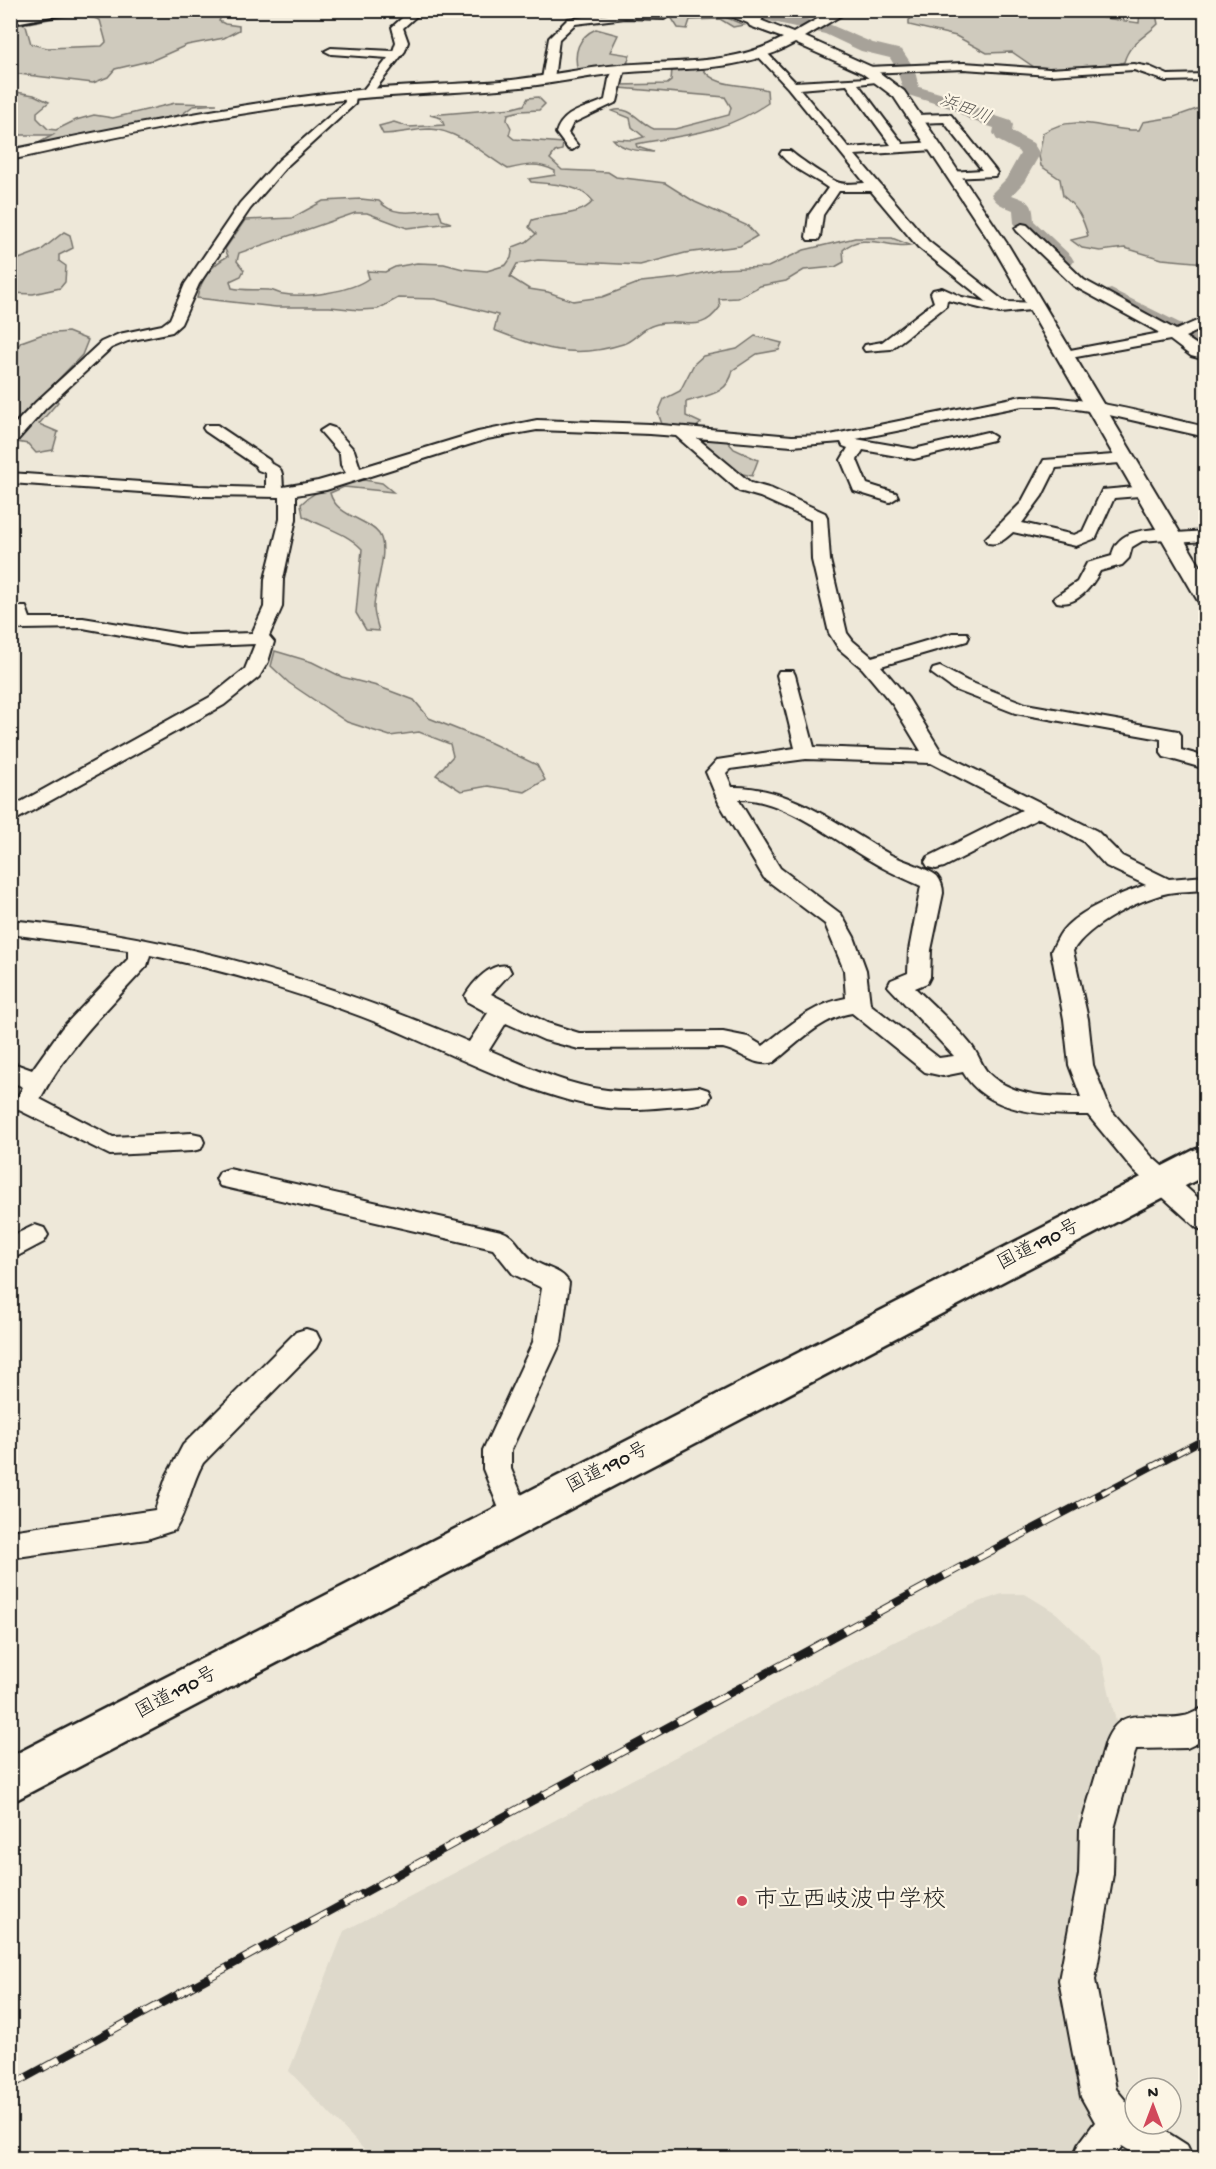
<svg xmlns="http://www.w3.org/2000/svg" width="1216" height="2169" font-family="'Gochi Hand','Klee One',sans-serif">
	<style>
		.built { fill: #ded9cb }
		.green { fill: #cfcabd; stroke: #76736c; stroke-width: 1.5 }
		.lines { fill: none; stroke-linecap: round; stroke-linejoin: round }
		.river { fill: #a7a299; fill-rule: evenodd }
		.minor-casing { stroke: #1c1c1c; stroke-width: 4 }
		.tertiary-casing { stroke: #1c1c1c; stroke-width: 4 }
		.primary-casing { stroke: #1c1c1c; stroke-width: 5 }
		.trunk-casing { stroke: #1c1c1c; stroke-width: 5 }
		.minor { fill: #fcf5e5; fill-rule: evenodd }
		.tertiary { fill: #fcf5e5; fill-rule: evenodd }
		.primary { fill: #fcf5e5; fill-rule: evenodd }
		.trunk { fill: #fcf5e5; fill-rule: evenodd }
		.rail-far1-casing { stroke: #1c1c1c; stroke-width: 7 }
		.rail-casing { stroke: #1c1c1c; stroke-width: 8 }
		.rail-far1 { stroke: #fcf5e5; stroke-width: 4.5; stroke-dasharray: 14; stroke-linecap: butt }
		.rail { stroke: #fcf5e5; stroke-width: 6; stroke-dasharray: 19; stroke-linecap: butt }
		.poi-dot { fill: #d1495b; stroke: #fcf5e5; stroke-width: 2 }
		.labels { text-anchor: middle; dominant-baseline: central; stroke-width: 4.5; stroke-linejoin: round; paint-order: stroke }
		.far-water-label { font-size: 18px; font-style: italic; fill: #5b5854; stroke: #fcf5e5 }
		.street-label { font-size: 20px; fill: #1c1c1c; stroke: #fcf5e5 }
		.near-poi-label { font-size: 24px; fill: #1c1c1c; stroke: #fcf5e5; text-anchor: start }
	</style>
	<rect width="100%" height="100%" fill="#eee8d9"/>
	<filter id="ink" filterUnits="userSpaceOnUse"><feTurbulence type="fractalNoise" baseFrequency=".0167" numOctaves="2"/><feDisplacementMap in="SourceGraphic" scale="12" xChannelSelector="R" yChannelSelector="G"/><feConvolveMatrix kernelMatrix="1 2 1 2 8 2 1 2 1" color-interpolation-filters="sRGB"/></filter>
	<g filter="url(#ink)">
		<!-- built -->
		<path class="built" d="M1002,1594H1025L1056,1613L1101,1656L1117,1726L1093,1813L1078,1816L1086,1871L1099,2135L1079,2158H372L289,2071L344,1931L894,1642L976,1603Z"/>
		<!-- green -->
		<path class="green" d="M1077,10L1076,14L1139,23L1140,11L1155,10L1158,24C1144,38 1129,43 1124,62L1113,66L1068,69L1034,67L1012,52L987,53L956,36L909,25V20L918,14L933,11Z
			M77,11H224L219,21L225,24L239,26V30L224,38L187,45L153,60L115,69L108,77L93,83L11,73V68L17,65L11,62L10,24L20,23L26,26L31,44L47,48L102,46L106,42L100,20C76,12 52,19 27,23Z
			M675,11H711L744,25L733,27L720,19L690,20L687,29L678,28L671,17L677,14Z
			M596,29L618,35L610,52L630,55L627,64L578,71C573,53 578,37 596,29Z
			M688,67L703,69C716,89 746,83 767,90L768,103C722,134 688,134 636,144L637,147L653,152C639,151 622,150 613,139L633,140L644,137L632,127L630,118L612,111C631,105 639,123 654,129H675L729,115L731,107L725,97L620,88L619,85L667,84L671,81L672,69Z
			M10,91L34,95L49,102L37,112V118L48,129L56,130L76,120L94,115L113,118L175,103L217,104L193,106L181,115L37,144L53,135H11Z
			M538,97L545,104L539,110L520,111L508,114L507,120L511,128L509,135L514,139L563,143L562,150L555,152L550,159L562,170L608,172L616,177L665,183L695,202L748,226L757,236L740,246L685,253L640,265L538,260L517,264L510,277L529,289L548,292L573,301L602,297L641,282L679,278L720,269L768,267L804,250L855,238H892L910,245C891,249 861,231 843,250L844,262L835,267L804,270L786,281L760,286L737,298L719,299L720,307C699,337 682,316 654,325C642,328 634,341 623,344C573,360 540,348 494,330L498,315L435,299L398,298L378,309L359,310L330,307H276L197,298C201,279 211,265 228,256L225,249L245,220L292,218L323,201L361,199L379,201C394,218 417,211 439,210L442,220L451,223L407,228L367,213H355L239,253L237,261L244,270L241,276L230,281L232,288C245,291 256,289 269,290C274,290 278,294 283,294C305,298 351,292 369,278L367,271L385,272L395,267L417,263L444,264L463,269L487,271L506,265L511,258L513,247L526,242L536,234L529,227L532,220C551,214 581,217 593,201C579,184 552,184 531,182L529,179L555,175V171C538,162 525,165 508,169C485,155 458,130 430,129C414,129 399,134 383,134L379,126L394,122L409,127L444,125L441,118L430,115L513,108L524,105L528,98Z
			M1205,106V263L1162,259L1125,248L1100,251L1082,248L1071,240L1088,236C1083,218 1078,208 1063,196L1060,179L1041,166L1039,156L1043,133C1075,112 1104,131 1139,130L1143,122L1174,117Z
			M64,232L70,235L73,248L59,255V261L66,266L65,282L60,288L33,294L11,293V262L40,251Z
			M68,332L88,340L82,355L49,389L58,402L39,424L58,432L53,450L36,453L28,444L11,441V355L21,342L43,334Z
			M755,336L782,343L779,350L757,354L733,370C728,395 707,395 686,402V416L701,423L695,428L662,424L658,413L664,399L680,391L694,364L703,356L737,349Z
			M703,437L727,441L734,449L758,460L752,476L734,472L699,440Z
			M364,480L382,483L393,492L344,487L330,493C336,517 369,519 379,534C390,551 374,587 374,608C374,615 377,623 379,631L366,630L356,613L362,549C346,532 324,528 303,516L301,504C316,488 343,483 364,480Z
			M275,651L312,662L342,677L377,686L414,700L429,718L489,742L537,765L545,780L525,792L488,786L461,791L436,775L453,756L450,744L419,732L390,736L347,722L289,683L271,666Z"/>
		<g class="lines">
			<!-- river -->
			<path class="river" d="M737,10H769L831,25L873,43L902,50L914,68L919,87L967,101L984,112L1011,121L1013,125L1012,132L1033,143L1040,154L1024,182L1012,195C1030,202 1033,201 1034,221L1071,256L1074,261L1071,266L1063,267L1055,266L1017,227L1014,223L1013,210C1003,206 996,204 991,194L1006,179L1020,154L1018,151L997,140L993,133L994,128L970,120L953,109L905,94L896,68L890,58L861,51L825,34L739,14Z
				M1111,289L1198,332L1206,338V357L1198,355L1182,342L1103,301L1100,296L1103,291Z"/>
			<defs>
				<path id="minor" d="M411,10H423L403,28L408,42L405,51L370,96H362L360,94L388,58L331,54L325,51L331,48L393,51L396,42L392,27Z
					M716,10H732L752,18L756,10H767L759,25L755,26Z
					M625,12L664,13L669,16L664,19L625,18L575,24L559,39L554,79L552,81H544L542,79L549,38L568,19Z
					M762,51L766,52L795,82L885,77V81L858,84L903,144L934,142L940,146L934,150L855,155L928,241L1005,302L1041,303L1043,306L1041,309L1000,313L947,300L946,306L891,349L865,351L863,348L865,345L882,342L934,302L931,293L933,290L942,288L962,297L987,302L918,247L871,191H839L823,215L820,237L818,240H808L806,237L809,215L828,188C812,176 793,170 780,154L782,151H790C798,158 831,181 840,183C847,185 857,183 865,183L788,88L758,56V52ZM847,85L891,145L849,148L800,89Z
					M964,63L1049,69L1134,64L1150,67L1168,75L1206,74V80L1166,81L1134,70L1049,75L964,69L867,73L861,70L867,67Z
					M619,66L625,69L617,102L573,123L568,133L578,146L572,150L568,149L556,133C563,110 586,109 605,100L609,79L615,67Z
					M350,91L356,95L355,104L287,166L250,209L199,284L181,324L172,332L128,341L111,348L46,408L16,442L10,444V429L36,402L101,342L119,334L162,325L170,319L185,284L240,203L279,160L339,108L345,102L344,95Z
					M947,114L951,115L995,170L997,173L995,176L951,178L949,175L951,172L982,170L944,122L916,123L910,119L916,115Z
					M1022,224L1027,225L1084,280L1176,330L1206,317V327L1185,337L1206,351V360L1191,356L1170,340L1065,359L1060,358L1058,355L1060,352L1065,351L1160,333L1074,286L1017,231L1015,228Z
					M1022,396C1085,396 1145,413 1206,427V437L1096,412L1056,406H1022L856,439L914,449L987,432L995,437L993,440L914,459L863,450L857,460L867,484L896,493L898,497L890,502L854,491L841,460L848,448L843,446L841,442L792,446L697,438L751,483L772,489L825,513L827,517L830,560L847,633L853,641L872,657L953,633H967L969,637L967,641L881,666L908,698L942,753L1097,831L1122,856L1169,879L1206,876V890C1193,891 1180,891 1168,893C1139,899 1087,926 1073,951L1088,1019L1093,1065L1110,1109L1152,1157L1206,1205V1231L1197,1228L1134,1171L1088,1115C1045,1115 987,1114 963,1072L943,1076L925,1072L852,1013C821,1018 798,1043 774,1062C755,1068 742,1052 723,1048L579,1049L544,1040L506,1023L489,1050C527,1066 565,1085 607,1090C637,1094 668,1089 699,1087L708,1090L711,1096L708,1102C694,1106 681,1106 667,1107C647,1109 627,1110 608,1108C527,1098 438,1045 360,1016C292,990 222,970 150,955L147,966C107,1009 67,1048 40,1099L113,1137L192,1133L201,1135L204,1142L201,1149L192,1151L110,1155L17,1109L14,1103L23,1087L10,1081V1062L32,1070L62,1028L128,959V950L10,934V920C170,935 322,979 469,1042L488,1013L468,1002L465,996C473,982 491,962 508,966L511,972L491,994L547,1023L579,1033L723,1032L748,1037L763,1046C789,1026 813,1004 846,998L844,970L825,924L764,878L719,803L706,772L717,760L795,748L777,675L779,671H793L795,675L814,747L921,751L893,705L862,668L839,649L829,633L812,560L811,520L760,497L739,491L676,436L650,434L537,430L487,439L326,490L296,495V519L283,579L282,607L269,636L274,642L268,662L259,677L224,705L10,823V808L210,697L245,669L255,644L187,647L83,628L22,629L16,628L10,617V607H26L30,618H83L187,635L252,633L264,607L265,579L280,519V497L199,496L10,483V473L199,486L266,488V473L258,470L255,465L205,431L203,428L205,425H217L269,460L271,464C284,468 282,474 283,487L318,481L346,473L341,465L340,454L320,431L328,426L334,428L354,450L360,468L478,432L537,420L650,424L792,436L830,435ZM806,759L931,763L1022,810L928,857L925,862L928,867L936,869L944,867L1039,818L1083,841L1106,866L1146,885C1122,893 1079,910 1063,930C1058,936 1055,944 1051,951L1064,1019L1069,1065L1081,1097C1049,1097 1013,1097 988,1073C981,1065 978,1053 971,1045C954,1024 934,1006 915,988L927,983L930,977L931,950L943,893C943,887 941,881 937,876C927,868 903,861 891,855C841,827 792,786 732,787L726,773L730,769ZM738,799C783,798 833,839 871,861C887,871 904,878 921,886L909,950L908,973L891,980L888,986L954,1056L939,1058L870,1004L866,970L854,937L841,914L780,868Z
					M1127,454L1135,459L1133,462L1056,468L1042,496L1022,523L1074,535L1083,531L1102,490L1146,486L1152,487L1154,491L1152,495L1114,498L1096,538L1076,546L1013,532C1005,539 999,545 988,543L985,539L1021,503L1044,460Z
					M1169,528L1177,533L1206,531V541L1174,543L1166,539L1142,541L1132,547L1129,558L1122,565L1100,571C1092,586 1077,607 1057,602L1054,598L1077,582L1087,563L1112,556C1116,529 1147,530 1169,528Z
					M940,667L967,681L1026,704L1178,731L1181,735V750L1206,757V769L1164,757L1161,753V739L1015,713L953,689L931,673L933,669Z
					M229,1169L501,1231C517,1236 520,1252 533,1260C545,1269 562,1269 569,1283L561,1342L511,1450V1469L531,1517L526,1526L516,1530L506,1526L483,1469V1450L533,1342L542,1288L513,1274L493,1249L220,1186L216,1179L220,1172Z
					M35,1225L44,1228L48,1235L44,1242L10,1260V1237Z
					M306,1329L316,1332L320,1340L316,1348L203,1463C191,1484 188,1509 175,1530L147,1539L10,1558V1531L155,1510L167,1475L183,1445L296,1332Z
					M1206,1707V1739L1187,1748L1136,1749L1114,1829L1113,1874L1095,1980L1116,2089L1135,2112V2124H1154L1187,2145L1193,2158H1141L1122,2146L1113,2158H1073L1078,2145L1095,2122L1081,2097L1059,1980L1079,1874L1080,1829L1106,1741C1123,1701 1152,1723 1184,1716C1191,1715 1199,1709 1206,1707Z"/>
				<path id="tertiary" d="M833,10H850L805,37L872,67L904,91L1008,245L1206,576V603L1198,601L1195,596L992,245L894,97L862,73L795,43C739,74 678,67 618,73C582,77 546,85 510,88C457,93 403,94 351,99C236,111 123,135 10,160V150C123,126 235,104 349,91C403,85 458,85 512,80C548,76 583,68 619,65C675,60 732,66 783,38L750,26L748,23L750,20H760L793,33Z"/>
				<path id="primary" d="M37,10H70L63,14L10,24V15Z"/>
				<path id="trunk" d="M1206,1146V1175L10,1803V1757L1194,1150Z"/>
			</defs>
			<!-- minor casing -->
			<use href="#minor" class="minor-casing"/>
			<!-- tertiary casing -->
			<use href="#tertiary" class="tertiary-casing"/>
			<!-- primary casing -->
			<use href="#primary" class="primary-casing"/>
			<!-- trunk casing -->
			<use href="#trunk" class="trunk-casing"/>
			<!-- minor -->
			<use href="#minor" class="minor"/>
			<!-- tertiary -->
			<use href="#tertiary" class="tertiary"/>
			<!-- primary -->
			<use href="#primary" class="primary"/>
			<!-- trunk -->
			<use href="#trunk" class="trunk"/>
			<defs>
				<path id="rail-far1" d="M1102,1493L1206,1438"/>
				<path id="rail" d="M10,2086L959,1568L1105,1491"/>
			</defs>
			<!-- rail-far1 casing -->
			<use href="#rail-far1" class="rail-far1-casing"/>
			<!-- rail casing -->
			<use href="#rail" class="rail-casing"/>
			<!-- rail-far1 -->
			<use href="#rail-far1" class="rail-far1"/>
			<!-- rail -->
			<use href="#rail" class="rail"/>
		</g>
	</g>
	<!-- markers -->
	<circle class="poi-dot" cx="742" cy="1901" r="6"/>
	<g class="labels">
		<!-- far-water labels -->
		<g class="far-water-label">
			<text transform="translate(965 110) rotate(22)">浜田川</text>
		</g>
		<!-- street labels -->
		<g class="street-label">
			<text transform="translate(1039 1246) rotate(-27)">国道190号</text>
			<text transform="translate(608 1469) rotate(-27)">国道190号</text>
			<text transform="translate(177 1694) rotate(-28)">国道190号</text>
		</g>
		<!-- near-poi labels -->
		<g class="near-poi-label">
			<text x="754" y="1901">市立西岐波中学校</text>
		</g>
	</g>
	<!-- margin -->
	<rect width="1216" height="2169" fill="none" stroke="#fcf5e5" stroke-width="36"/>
	<rect x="18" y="18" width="1180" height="2133" fill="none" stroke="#1c1c1c" stroke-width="2" filter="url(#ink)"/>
	<!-- north arrow -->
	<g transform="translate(1153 2106)"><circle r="28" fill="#fcf5e5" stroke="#a29e95" stroke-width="1.5"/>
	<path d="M0-4.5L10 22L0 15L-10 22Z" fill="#d1495b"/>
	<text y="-9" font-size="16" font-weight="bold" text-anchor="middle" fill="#1c1c1c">N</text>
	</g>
</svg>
